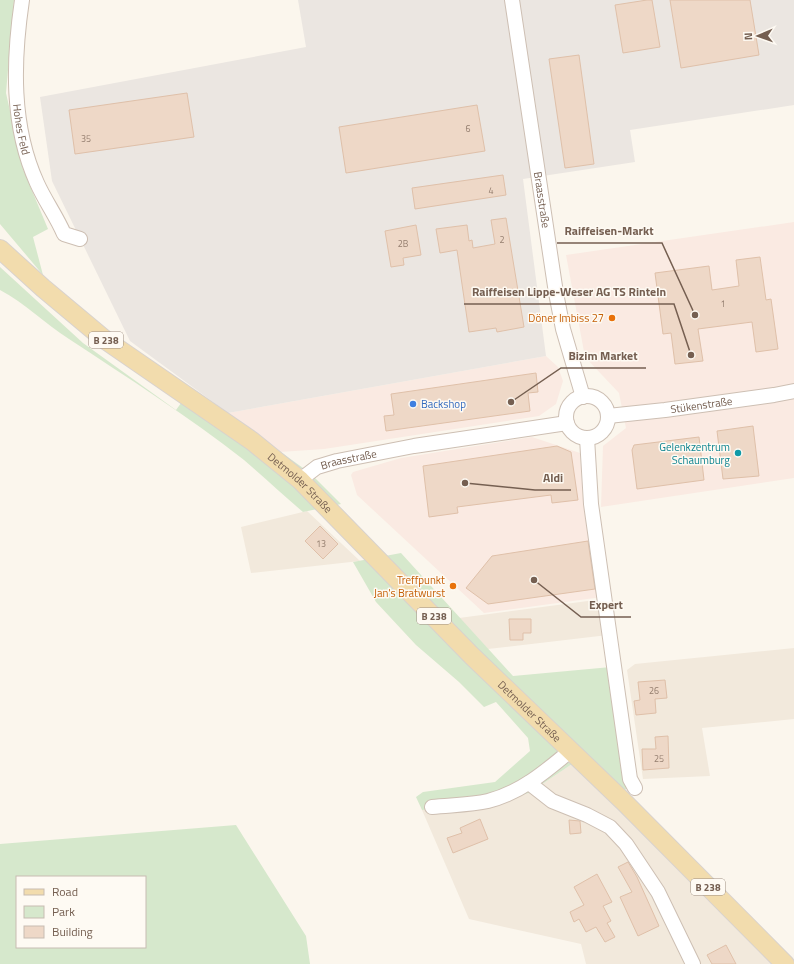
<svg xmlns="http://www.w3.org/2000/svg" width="794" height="964" font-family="'Titillium Web',sans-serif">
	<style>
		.residential { fill: #f2e9dc }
		.commercial { fill: #faeae2 }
		.industrial { fill: #ebe6e1 }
		.green { fill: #d6e8cc; fill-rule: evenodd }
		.building { fill: #eed8c7; stroke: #dfc0a9 }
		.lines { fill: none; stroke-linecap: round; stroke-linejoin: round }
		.minor-casing { stroke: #cdbfb3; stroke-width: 16 }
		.major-casing { stroke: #d8d2ce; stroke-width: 20 }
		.minor { stroke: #fff; stroke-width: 14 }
		.major { stroke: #f2dcad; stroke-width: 18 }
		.food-dot { fill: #e8710a; stroke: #fefaf3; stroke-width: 1.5 }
		.shop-dot { fill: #3f7fe0; stroke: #fefaf3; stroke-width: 1.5 }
		.culture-dot { fill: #0f9aa8; stroke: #fefaf3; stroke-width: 1.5 }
		.labels { text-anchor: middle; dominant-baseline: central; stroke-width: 3; stroke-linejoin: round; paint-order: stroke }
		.number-label { font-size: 9px; fill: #937d6e }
		.shield { fill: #fefaf3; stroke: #9e8e82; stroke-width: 1 }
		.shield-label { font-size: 10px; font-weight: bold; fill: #755f51 }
		.street-label { font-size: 11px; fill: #755f51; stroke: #fefaf3 }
		.food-label { font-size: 11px; fill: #c56008; stroke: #fefaf3; text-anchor: end }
		.shop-label { font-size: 11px; fill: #366cbe; stroke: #fefaf3; text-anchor: start }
		.culture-label { font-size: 11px; fill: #0d838f; stroke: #fefaf3; text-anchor: end }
		.leader { fill: none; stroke: #755f51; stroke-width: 1.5 }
		.callout-dot { fill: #755f51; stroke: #fefaf3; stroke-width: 1.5 }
		.callout-label { font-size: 12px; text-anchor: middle; font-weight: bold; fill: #755f51; stroke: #fefaf3; stroke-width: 3; stroke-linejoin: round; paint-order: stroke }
	</style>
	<rect width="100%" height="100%" fill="#fbf6ed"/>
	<!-- residential -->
	<path class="residential" d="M307,511L360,561L251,573L241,527Z
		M603,599L608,635L488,649L459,618Z
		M794,648V719L702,728L710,776L643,779L627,670L635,664Z
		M575,762L774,964H586L581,944L469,919L422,810L494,803L529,793Z"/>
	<!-- commercial -->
	<path class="commercial" d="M794,222V478L601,507L603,446L626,428L619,393L585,357L566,255Z
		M546,356L558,367L563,381L556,404L539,416L324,449L280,452L228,413Z
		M532,437L580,453L583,499L602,597L484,613L357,495L351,475L353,472L401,458Z"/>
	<!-- industrial -->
	<path class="industrial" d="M298,0H794V105L630,130L635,162L523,179L546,356L228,413L130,341L52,181L40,97L306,47Z"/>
	<!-- green -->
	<path class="green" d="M0,0H14L6,93L23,169L48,229L33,237L43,275L0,224Z
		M0,267L83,343L176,410L192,388L310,473L341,504L303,512C283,495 264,477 244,460C188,416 128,378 69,339C45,324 25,303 0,290Z
		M401,553L513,676L611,667L627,788L614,800L575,762L529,793L494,803L422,810L416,797L423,792L495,782L530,751L528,738L496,702L484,707L459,682L416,645L376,602L353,562Z
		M236,825L306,936L310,964H0V844ZM17,877H145V947H17Z"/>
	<!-- building -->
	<path class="building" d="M647,0H652L660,47L623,53L615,5Z
		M670,0H750L759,55L681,68Z
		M579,55L594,164L565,168L549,59Z
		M187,93L194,137L75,154L69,110Z
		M477,105L485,151L346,173L339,127Z
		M503,175L506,195L415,209L412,188Z
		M506,218L524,327L497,332L496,328L469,332L457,250L440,253L436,229L467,225L469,241L472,240L473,248L495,244L491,220Z
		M416,225L421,255L403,258L404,265L391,267L385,231Z
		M760,257L766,300L771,299L778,349L756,352L752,322L698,329L703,361L675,364L671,333L663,334L655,273L709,266L712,290L739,286L736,260Z
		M536,373L538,392L528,393L530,411L386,431L384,416L394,415L391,394Z
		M753,426L759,476L723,479L717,431Z
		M699,437L704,480L637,489L632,450L634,445Z
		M557,446L571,452L578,500L552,503L551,495L457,507L458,513L429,517L423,466Z
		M320,526L338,544L323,559L305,541Z
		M588,541L595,589L488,604L466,588L492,556Z
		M509,619H531V633H523V640H510Z
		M665,680L667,698L655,699L656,713L636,715L634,701L640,700L638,682Z
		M668,736L669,768L643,770L642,749H656L655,737Z
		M480,819L488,839L453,853L447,838L462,833L460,828Z
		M569,820L580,821L581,833L570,834Z
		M628,862L637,877L659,926L638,936L620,897L632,892L618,867Z
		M597,874L612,902L603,906L611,921L607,923L615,937L605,942L596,927L586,932L579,919L574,922L570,912L584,905L574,887Z
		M726,945L736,964H712L707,955Z"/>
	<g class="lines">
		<defs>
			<g id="minor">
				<path id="s1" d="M22,0C13,61 11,126 37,183C45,201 57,217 64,234L80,239"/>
				<path id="s2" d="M512,0L556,293L563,329L583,397"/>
				<circle cx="587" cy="417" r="21"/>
				<path id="s3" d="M608,416L665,410L774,395L794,391"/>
				<path d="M587,438L591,504L630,779L635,788"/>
				<path id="s4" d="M300,480L317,467L337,461L414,446L567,423"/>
				<path d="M529,783L552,801L587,815L610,827L626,844L658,892L693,964"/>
				<path d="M432,807C450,805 471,805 488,801C520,793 545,772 570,751"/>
			</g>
			<g id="major">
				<path id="s5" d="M0,249L43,288L104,339L252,441L300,480L472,656L623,801L785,964"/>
			</g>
		</defs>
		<!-- minor casing -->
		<use href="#minor" class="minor-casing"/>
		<!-- major casing -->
		<use href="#major" class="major-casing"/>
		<!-- minor -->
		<use href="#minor" class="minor"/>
		<!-- major -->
		<use href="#major" class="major"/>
	</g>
	<!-- markers -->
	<g class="food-dot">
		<circle cx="612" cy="318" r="4"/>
		<circle cx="453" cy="586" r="4"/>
	</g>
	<circle class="shop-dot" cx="413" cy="404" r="4"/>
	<circle class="culture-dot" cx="738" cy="453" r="4"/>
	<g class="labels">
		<!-- number labels -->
		<g class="number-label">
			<text x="468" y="128">6</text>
			<text x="86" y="138">35</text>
			<text x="491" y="190">4</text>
			<text x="502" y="239">2</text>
			<text x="403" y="243">2B</text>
			<text x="723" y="303">1</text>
			<text x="321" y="543">13</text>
			<text x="654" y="690">26</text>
			<text x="659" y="758">25</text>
		</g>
		<!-- shield labels -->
		<g class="shield">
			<rect x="89" y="332" width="34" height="16" rx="3"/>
			<rect x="417" y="608" width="34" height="16" rx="3"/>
			<rect x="691" y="879" width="34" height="16" rx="3"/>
		</g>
		<g class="shield-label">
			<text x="106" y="340">B 238</text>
			<text x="434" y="616">B 238</text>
			<text x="708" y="887">B 238</text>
		</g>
		<!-- street labels -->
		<g class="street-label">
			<text stroke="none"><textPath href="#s1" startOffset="130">Hohes Feld</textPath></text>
			<text stroke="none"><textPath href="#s2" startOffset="202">Braasstraße</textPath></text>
			<text stroke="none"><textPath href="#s3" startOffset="94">Stükenstraße</textPath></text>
			<text stroke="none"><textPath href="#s4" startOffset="54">Braasstraße</textPath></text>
			<text stroke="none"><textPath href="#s5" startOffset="381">Detmolder Straße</textPath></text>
			<text stroke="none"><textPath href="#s5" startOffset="705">Detmolder Straße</textPath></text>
		</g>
		<!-- food labels -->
		<g class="food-label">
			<text x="604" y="318">Döner Imbiss 27</text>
			<text x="445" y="580">Treffpunkt<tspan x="445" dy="13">Jan's Bratwurst</tspan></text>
		</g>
		<!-- shop labels -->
		<g class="shop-label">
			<text x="421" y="404">Backshop</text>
		</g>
		<!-- culture labels -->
		<g class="culture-label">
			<text x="730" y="447">Gelenkzentrum<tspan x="730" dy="13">Schaumburg</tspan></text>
		</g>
	</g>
	<!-- callouts -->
	<path class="leader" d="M695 315L662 243H557M691 355L674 304H464M511 402L561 368H646M465 483L535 490H571M534 580L581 617H631"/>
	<g class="callout-dot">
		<circle cx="695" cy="315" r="4"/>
		<circle cx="691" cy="355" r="4"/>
		<circle cx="511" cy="402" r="4"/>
		<circle cx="465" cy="483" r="4"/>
		<circle cx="534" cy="580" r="4"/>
	</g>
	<g class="callout-label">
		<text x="609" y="235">Raiffeisen-Markt</text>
		<text x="569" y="296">Raiffeisen Lippe-Weser AG TS Rinteln</text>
		<text x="603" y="360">Bizim Market</text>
		<text x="553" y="482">Aldi</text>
		<text x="606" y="609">Expert</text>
	</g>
	<!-- legend -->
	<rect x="16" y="876" width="130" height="72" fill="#fefaf3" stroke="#c7bcb2"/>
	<rect x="24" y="889" width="20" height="6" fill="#f2dcad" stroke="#c7bcb2"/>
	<text x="52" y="896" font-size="12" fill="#755f51">Road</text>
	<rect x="24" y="906" width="20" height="12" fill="#d6e8cc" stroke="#c7bcb2"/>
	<text x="52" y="916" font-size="12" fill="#755f51">Park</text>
	<rect x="24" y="926" width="20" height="12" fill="#eed8c7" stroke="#c7bcb2"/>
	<text x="52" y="936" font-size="12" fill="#755f51">Building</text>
	<!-- north arrow -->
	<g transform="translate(758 36) rotate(268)" stroke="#fefaf3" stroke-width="3" paint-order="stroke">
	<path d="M0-3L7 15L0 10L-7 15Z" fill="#755f51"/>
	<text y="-6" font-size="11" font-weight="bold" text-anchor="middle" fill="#755f51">N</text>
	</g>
</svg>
